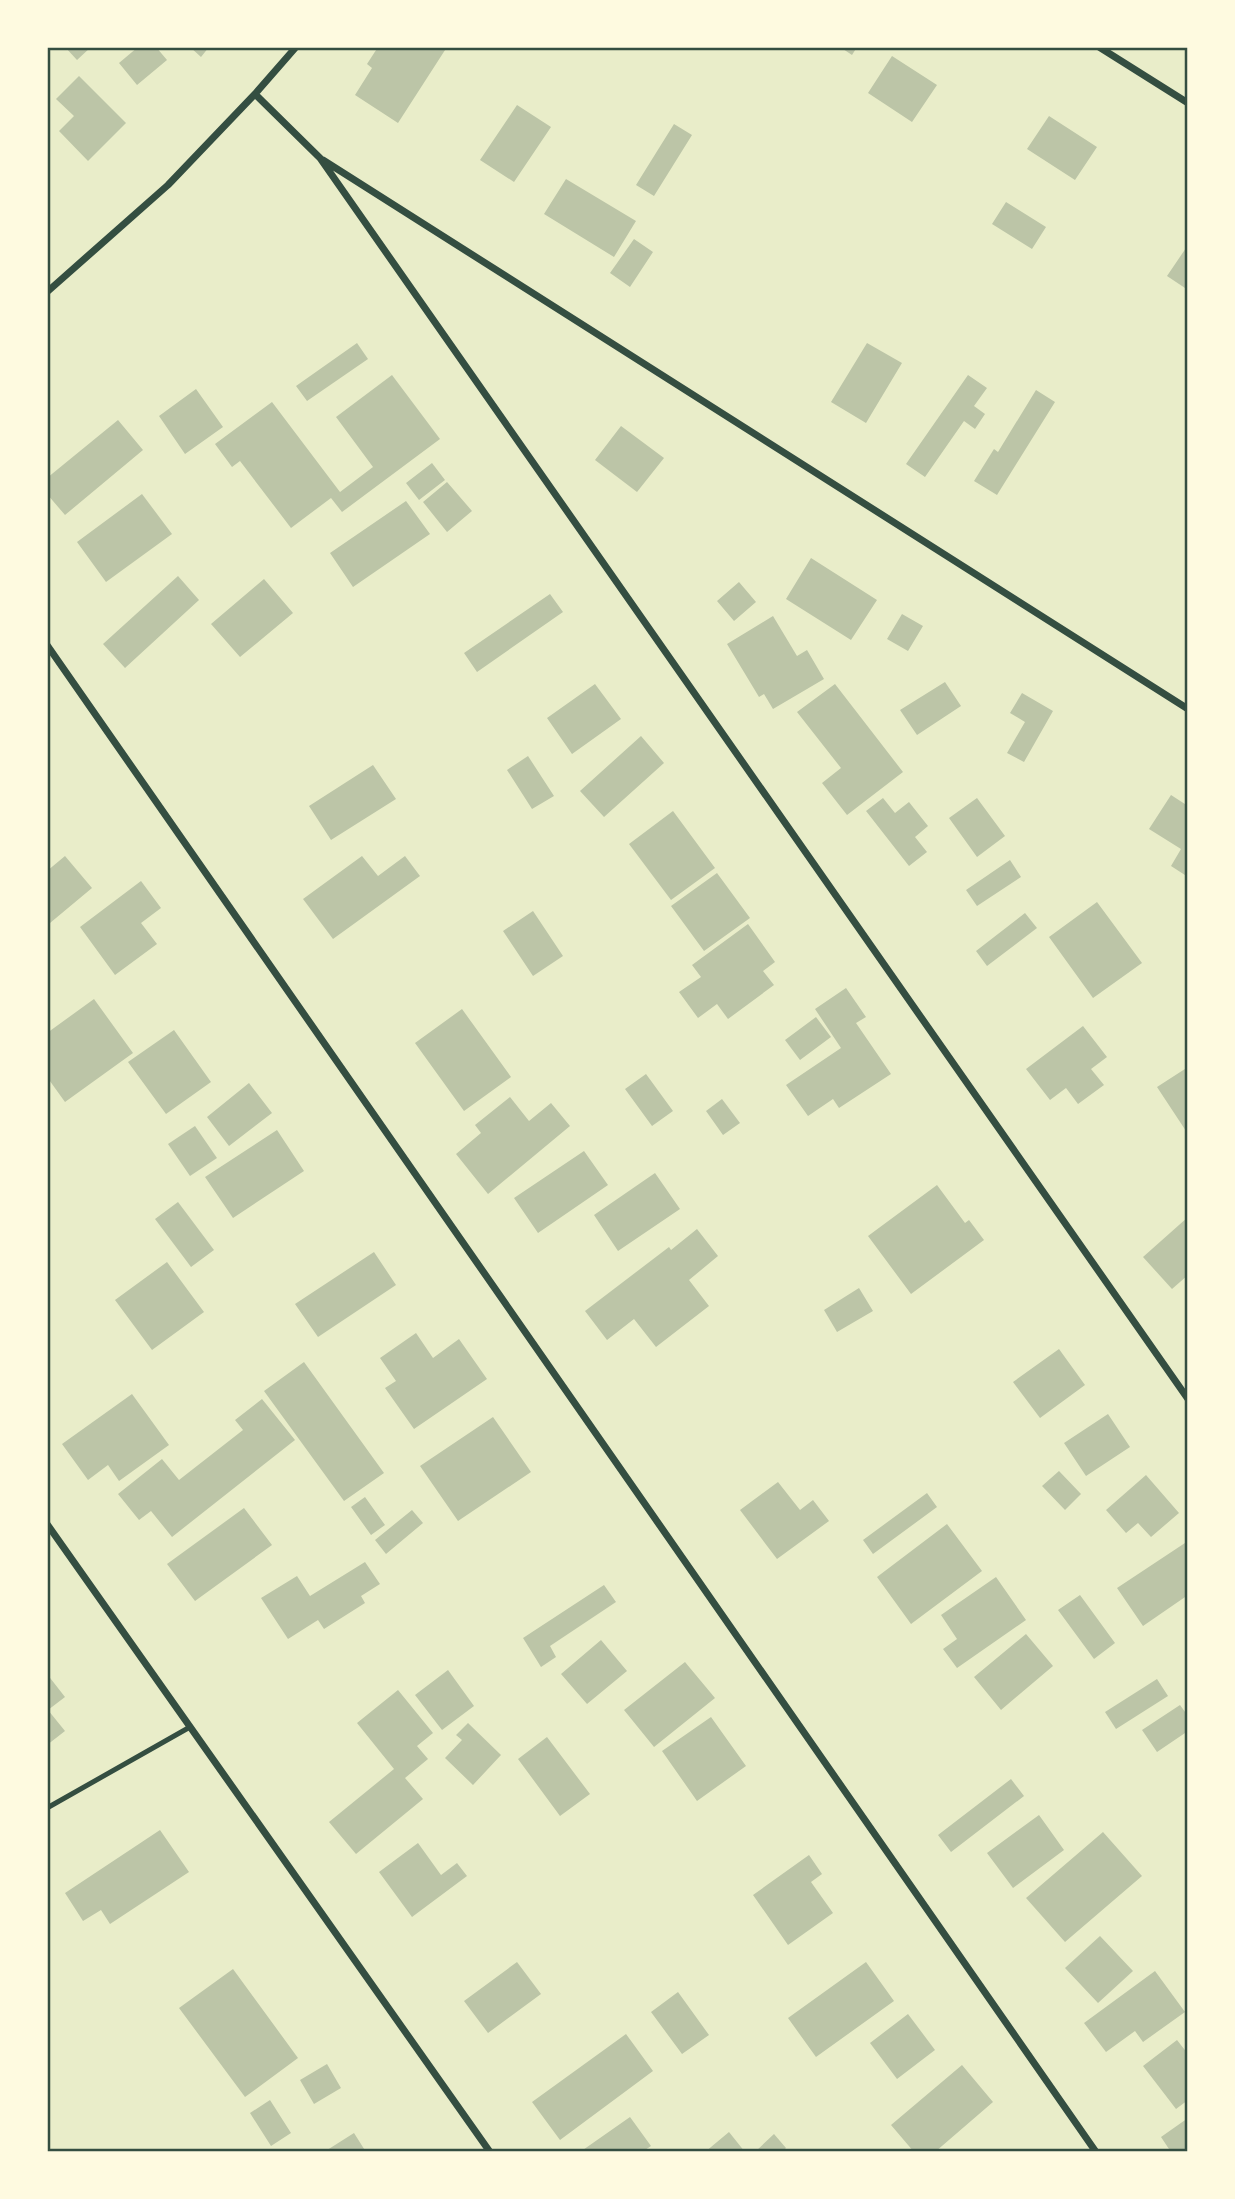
<svg xmlns="http://www.w3.org/2000/svg" width="1235" height="2199" font-family="Commissioner,sans-serif">
	<style>
		.building { fill: #bcc5a7 }
		.lines { fill: none; stroke-linecap: round; stroke-linejoin: round }
		.service { stroke: #344e41; stroke-width: 5 }
		.minor { stroke: #344e41; stroke-width: 7 }
		.neatline { fill: none; stroke: #344e41; stroke-width: 2.5 }
	</style>
	<rect width="100%" height="100%" fill="#e9edc9"/>
	<!-- building -->
	<path class="building" d="M65,47H91L77,60Z
		M138,47H156L167,60L137,85L119,63Z
		M190,47H209L201,57Z
		M378,47H447L398,123L355,95L372,68L367,64Z
		M840,47H857L852,55Z
		M892,56L937,85L912,122L868,93Z
		M79,76L126,123L88,161L59,131L74,116L56,99Z
		M517,105L551,127L514,182L480,160Z
		M1049,116L1097,147L1075,180L1027,149Z
		M674,124L692,135L654,196L636,185Z
		M566,179L636,221L614,257L544,214Z
		M1006,202L1046,227L1032,249L992,224Z
		M634,239L653,252L630,287L610,273Z
		M1188,245V290L1167,276Z
		M357,343L368,359L307,401L296,386Z
		M867,343L902,363L866,423L831,402Z
		M392,375L440,439L342,512L331,498L291,528L240,461L232,467L215,444L272,402L340,492L373,467L336,417Z
		M968,375L987,388L974,406L985,414L975,429L964,421L925,477L906,464Z
		M196,389L223,427L185,454L159,416Z
		M1036,390L1055,402L997,495L974,481L994,449L998,452Z
		M118,420L143,450L65,515L47,494V478Z
		M621,426L664,458L637,492L595,460Z
		M432,463L445,480L419,500L406,483Z
		M447,482L472,511L447,532L423,502Z
		M142,494L172,534L106,582L77,542Z
		M406,501L430,534L353,587L330,553Z
		M811,558L877,600L851,640L786,599Z
		M178,576L199,600L125,668L103,644Z
		M264,579L293,613L240,657L211,624Z
		M739,582L756,602L734,621L717,601Z
		M550,594L563,612L477,672L464,653Z
		M902,614L923,626L908,651L887,639Z
		M773,616L797,656L807,650L824,679L773,709L764,694L759,697L727,644Z
		M945,682L961,706L917,735L900,710Z
		M595,684L621,719L572,754L547,718Z
		M835,684L903,772L847,815L822,783L841,768L797,712Z
		M1022,693L1053,711L1024,762L1007,753L1025,722L1010,713Z
		M641,736L664,763L604,817L580,791Z
		M528,756L554,796L532,809L507,770Z
		M373,765L396,799L331,840L309,806Z
		M1171,795L1188,806V877L1171,866L1181,849L1149,829Z
		M883,798L895,813L909,802L928,826L915,837L927,852L909,866L866,811Z
		M977,798L1005,836L977,857L949,818Z
		M673,811L715,868L671,900L629,844Z
		M65,856L92,888L50,923L47,920V871Z
		M362,856L378,876L405,856L420,876L333,939L303,899Z
		M1010,860L1021,877L977,906L966,890Z
		M717,873L750,918L704,951L671,906Z
		M141,881L161,908L141,923L157,944L115,975L80,927Z
		M1097,902L1142,963L1093,998L1049,937Z
		M533,911L563,956L533,976L503,931Z
		M1025,913L1037,928L987,966L976,951Z
		M748,924L775,962L763,971L774,985L728,1019L717,1004L698,1018L679,992L701,977L692,965Z
		M846,988L866,1017L856,1023L891,1074L839,1108L833,1099L808,1116L786,1085L841,1048L815,1009Z
		M94,999L133,1053L65,1102L47,1077V1033Z
		M462,1009L511,1077L464,1111L415,1043Z
		M816,1017L831,1037L800,1060L785,1040Z
		M1083,1026L1107,1057L1091,1069L1104,1085L1078,1104L1066,1088L1050,1100L1026,1069Z
		M174,1030L211,1082L166,1114L128,1062Z
		M1188,1067V1130L1186,1131L1157,1087Z
		M646,1074L673,1111L652,1126L625,1089Z
		M249,1083L272,1113L229,1146L207,1117Z
		M510,1097L529,1121L551,1103L570,1126L488,1194L456,1154L481,1133L475,1125Z
		M722,1099L740,1123L723,1135L706,1111Z
		M195,1126L217,1158L190,1176L168,1144Z
		M277,1130L304,1171L233,1218L205,1177Z
		M584,1151L608,1185L538,1233L514,1198Z
		M655,1173L680,1209L618,1251L594,1215Z
		M937,1185L965,1223L969,1220L984,1240L911,1294L868,1236Z
		M178,1202L214,1250L191,1267L155,1219Z
		M1188,1217V1275L1172,1289L1143,1257Z
		M697,1229L718,1256L689,1280L709,1306L656,1347L634,1319L607,1340L585,1311L669,1247L671,1250Z
		M374,1252L396,1285L318,1337L295,1304Z
		M167,1262L204,1312L152,1350L115,1300Z
		M859,1288L873,1311L837,1332L824,1310Z
		M416,1333L433,1358L459,1339L487,1379L414,1429L385,1388L396,1381L380,1358Z
		M1059,1349L1085,1385L1040,1418L1013,1382Z
		M304,1362L384,1473L344,1501L264,1391Z
		M132,1394L169,1445L119,1481L108,1465L88,1480L62,1444Z
		M262,1399L295,1440L172,1537L151,1511L139,1520L118,1494L162,1459L179,1480L243,1430L235,1420Z
		M1108,1414L1130,1447L1086,1476L1064,1443Z
		M493,1417L531,1472L458,1521L420,1466Z
		M1059,1471L1081,1494L1065,1510L1042,1486Z
		M1146,1475L1179,1513L1151,1537L1138,1523L1126,1533L1106,1510Z
		M778,1482L800,1510L813,1500L829,1521L777,1559L740,1510Z
		M927,1493L937,1507L873,1554L863,1540Z
		M365,1497L385,1525L371,1535L351,1507Z
		M244,1508L272,1545L195,1601L167,1564Z
		M412,1510L423,1523L386,1554L375,1540Z
		M947,1524L982,1571L911,1624L877,1577Z
		M1188,1541V1595L1143,1626L1117,1588Z
		M365,1562L380,1584L361,1596L365,1603L324,1629L318,1620L288,1639L261,1598L297,1576L310,1596Z
		M996,1577L1026,1620L957,1668L943,1649L957,1639L941,1615Z
		M604,1585L616,1602L550,1646L556,1657L541,1667L523,1638Z
		M1080,1595L1115,1643L1094,1659L1058,1610Z
		M1026,1634L1053,1666L1001,1710L974,1677Z
		M601,1640L627,1671L587,1704L561,1674Z
		M685,1662L715,1698L654,1747L624,1710Z
		M448,1670L474,1706L442,1730L415,1695Z
		M47,1674L65,1697L48,1710L65,1731L47,1745Z
		M1157,1679L1168,1696L1116,1729L1105,1712Z
		M398,1690L433,1733L417,1746L428,1759L405,1778L423,1799L356,1854L329,1822L394,1769L357,1723Z
		M1180,1705L1188,1716V1731L1157,1752L1142,1730Z
		M711,1717L746,1766L697,1801L662,1751Z
		M468,1723L501,1755L473,1785L445,1758L462,1740L456,1735Z
		M547,1737L590,1794L560,1816L518,1759Z
		M1011,1779L1024,1796L951,1852L938,1835Z
		M1039,1815L1064,1850L1013,1888L987,1853Z
		M160,1830L189,1872L110,1924L101,1910L83,1921L65,1893Z
		M1103,1832L1142,1876L1065,1942L1026,1898Z
		M418,1843L441,1875L457,1863L467,1876L412,1917L379,1872Z
		M809,1855L822,1874L811,1882L833,1913L788,1945L753,1895Z
		M1100,1936L1133,1971L1098,2003L1065,1968Z
		M517,1962L541,1994L488,2033L464,2001Z
		M866,1962L894,2001L816,2057L788,2018Z
		M233,1969L298,2058L245,2097L179,2008Z
		M1155,1971L1185,2012L1143,2042L1135,2031L1106,2052L1084,2023Z
		M678,1992L709,2035L682,2054L651,2012Z
		M908,2014L935,2050L897,2079L870,2043Z
		M626,2034L653,2071L560,2140L532,2102Z
		M1177,2040L1188,2054V2100L1176,2109L1143,2066Z
		M327,2064L341,2088L314,2104L300,2080Z
		M962,2065L993,2102L935,2152H914L891,2125Z
		M270,2100L291,2133L271,2146L250,2113Z
		M630,2117L651,2146L642,2152H580Z
		M1188,2118V2152H1171L1161,2137Z
		M729,2132L745,2152H705Z
		M354,2133L366,2152H324Z
		M774,2134L786,2148L782,2152H755Z"/>
	<g class="lines">
		<!-- service -->
		<path class="service" d="M47,1808L190,1727"/>
		<!-- minor -->
		<path class="minor" d="M1099,47L1188,103
			M255,94L320,158L1188,1399
			M323,160L1188,709
			M47,292L168,185L255,94L296,47
			M47,645L1096,2152
			M47,1524L490,2152"/>
	</g>
	<!-- border -->
	<rect width="1235" height="2199" fill="none" stroke="#fefae0" stroke-width="98"/>
	<rect x="49" y="49" width="1137" height="2101" class="neatline"/>
</svg>
